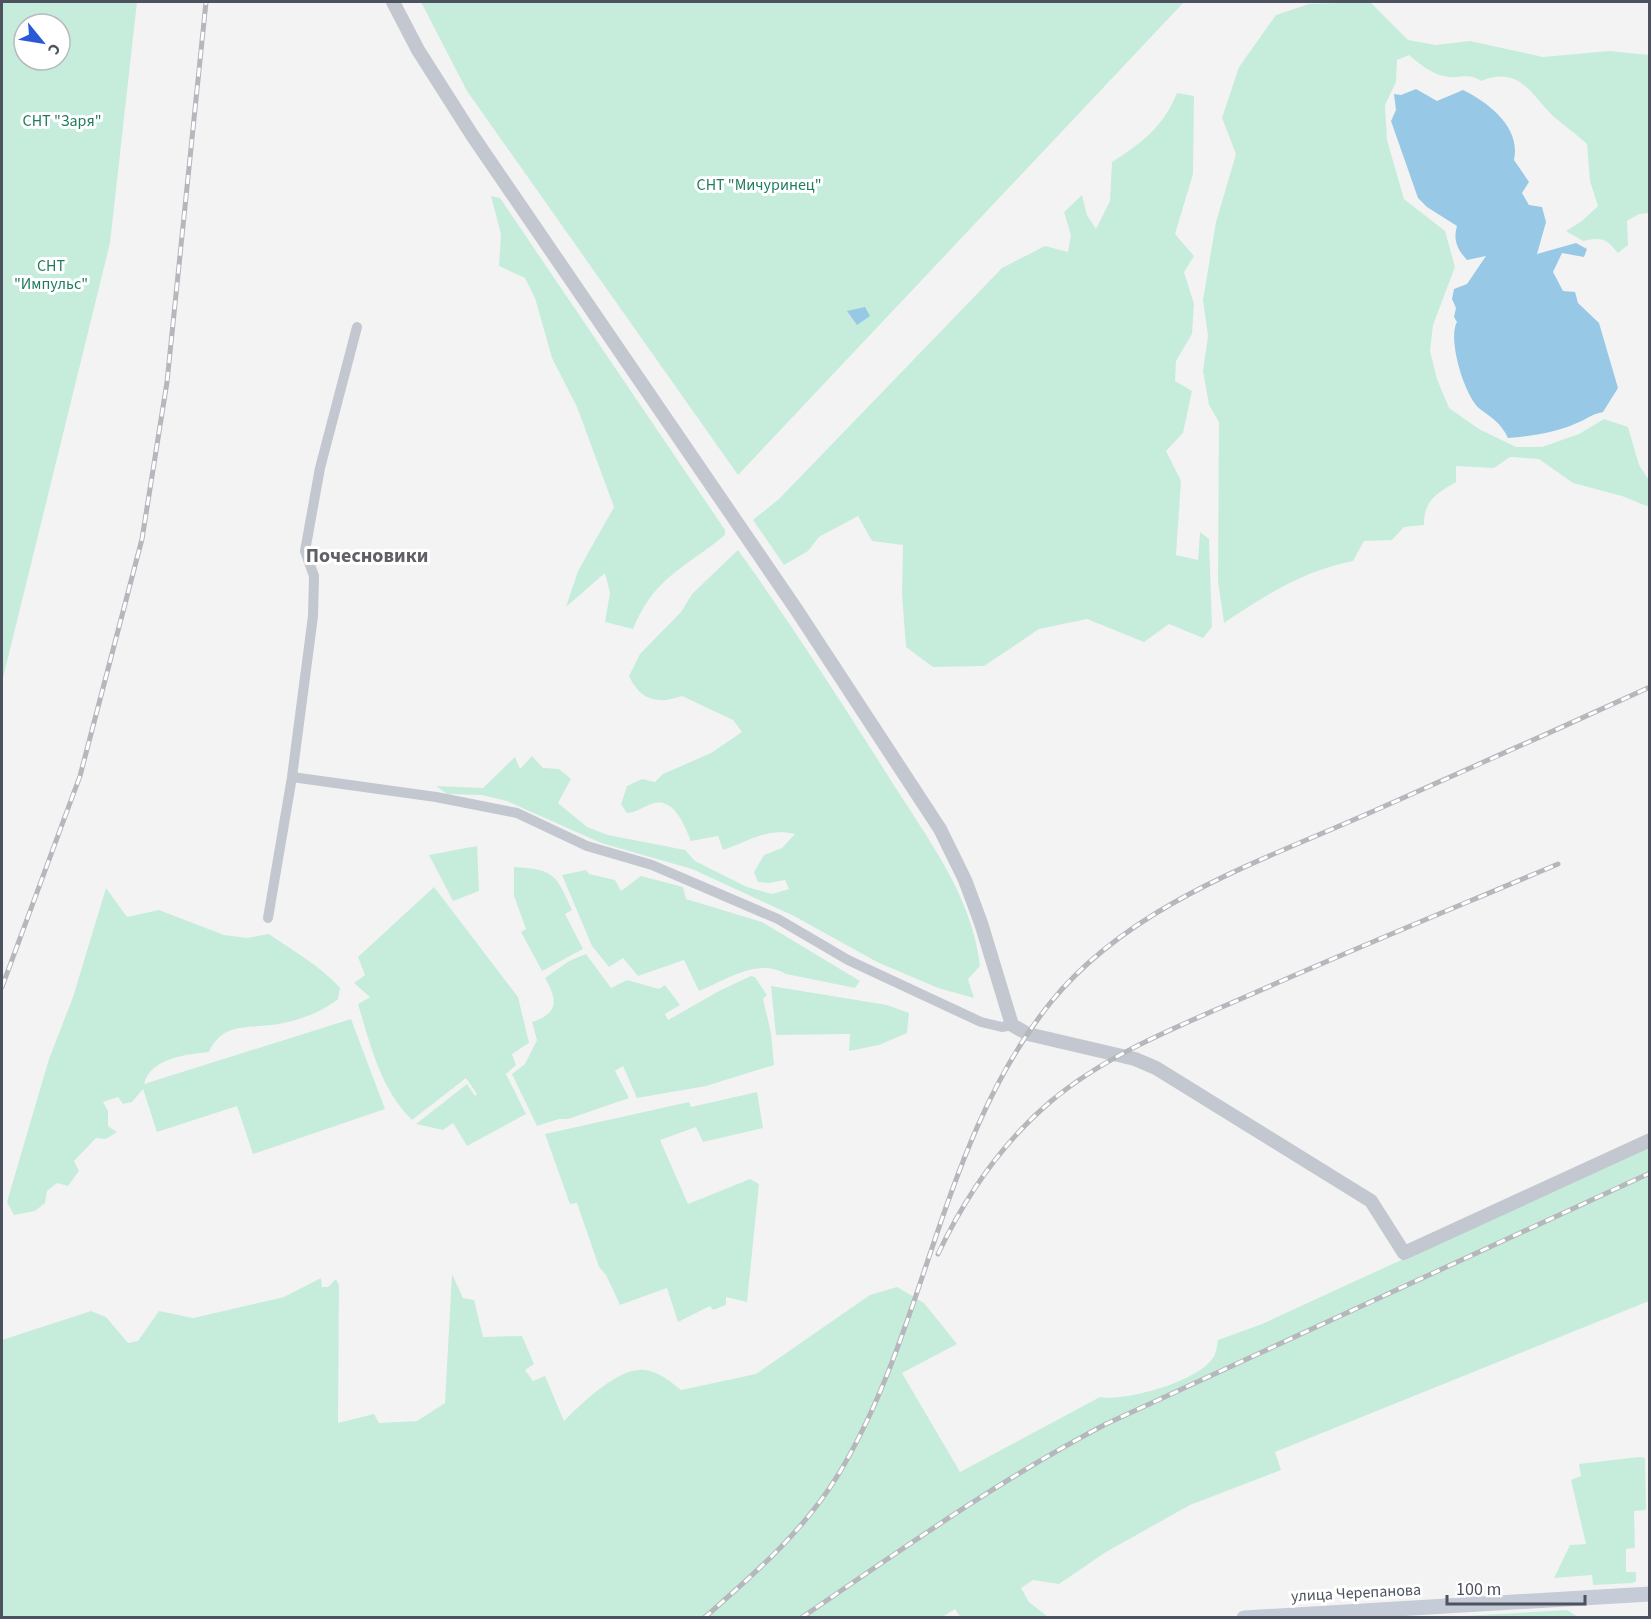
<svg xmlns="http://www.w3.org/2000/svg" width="1651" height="1619" font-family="'Source Sans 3',sans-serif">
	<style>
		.green { fill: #c6eddc; fill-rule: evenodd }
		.water { fill: #97c8e6 }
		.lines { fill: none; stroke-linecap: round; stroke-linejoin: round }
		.minor { stroke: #c2c7d0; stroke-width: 10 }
		.tertiary { stroke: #c2c7d0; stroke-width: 14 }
		.secondary { stroke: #c5cbd7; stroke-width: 15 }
		.rail-casing { stroke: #b5b7bc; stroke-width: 5 }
		.rail { stroke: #fff; stroke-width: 3; stroke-dasharray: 9; stroke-linecap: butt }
		.labels { text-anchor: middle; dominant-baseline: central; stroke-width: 6; stroke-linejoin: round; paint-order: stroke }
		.park-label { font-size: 16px; fill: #207c5e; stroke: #fff }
		.street-label { font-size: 16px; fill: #4c525f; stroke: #fff }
		.quarter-label { font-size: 20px; font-weight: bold; fill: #5f6167; stroke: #fff }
	</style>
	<rect width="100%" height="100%" fill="#f4f3f3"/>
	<!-- green -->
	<path class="green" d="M2,2H137L110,243L2,682ZM24,24H60V60H24Z
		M421,2H1184L738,475L467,91Z
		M1370,2L1408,40L1436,45L1470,41L1543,57L1609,51L1649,55V213L1639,214L1627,221L1628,245L1618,253C1606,238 1601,237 1583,241L1566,231L1582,221L1598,206L1590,181L1587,144C1577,135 1565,126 1554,117C1530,94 1520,65 1481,81C1468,73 1462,78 1448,77C1432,75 1420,64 1409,55L1397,60L1396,82L1385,105L1387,140L1404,199L1445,231L1455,267L1433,325L1430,351L1437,379L1449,408L1479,429L1516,447H1542L1579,434L1604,419L1628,427L1639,465L1649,480V507L1622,496L1573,483L1539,459L1510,457L1494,468L1456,466V482C1436,494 1424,500 1424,525L1404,527L1392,540L1364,541L1353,561C1305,570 1264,596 1224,623L1218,581L1219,422L1209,405L1203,371L1208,336L1203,300L1216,222L1236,154L1222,118L1239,67L1276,15L1309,4Z
		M1177,93L1194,96L1193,174L1175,234L1194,256L1184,272L1194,304L1192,334L1176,361L1175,381L1192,391L1183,433L1166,451L1181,481L1176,555L1198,560L1200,532L1209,539L1212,627L1203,638L1169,624L1144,642L1087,619L1039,629L984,666L933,667L906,647L902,594L903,545L872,541L858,516L819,537L808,551L784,565L753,520L779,499L1002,268L1045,246L1068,252L1071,235L1064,212L1082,195L1087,215L1096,229L1110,201L1112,162C1142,143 1163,127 1177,93Z
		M491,196L500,198L725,530V535C684,569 655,576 633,629L605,622L610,593L605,573L566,607L578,571L614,507L577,407L552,358L535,298L525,278L499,266L501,234Z
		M738,550C791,624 841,701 890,779C927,838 972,895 980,966L968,979L974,998L938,988L877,962L794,916L692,869L601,843L507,801L482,795L447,794L436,786L483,788L515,757L520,769L532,756L543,768L559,769L571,779L558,803L587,827L608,835L685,850L695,861L747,887L772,894L789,889L785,880L769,883L758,882L754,872L764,855L782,848L795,834C768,827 748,842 723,850L718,836L691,841C685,827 675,798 654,803C644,806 638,812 627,813L621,804L627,786L642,779L655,782L663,774L711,753L742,732L733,720L682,696C657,705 640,700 629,676L640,654L681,612L692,594Z
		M477,846L479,891L453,901L429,855Z
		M514,867C555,869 556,875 572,910L565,914L583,949L542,971L521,932L526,929L514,896Z
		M586,870L589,874L615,880L621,891L641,876L683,887L686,899L762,922L860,981L855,988L786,974C758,957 726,980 699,991L684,960L638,976L623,958L609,967L592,946L562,875Z
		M434,887L518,997L529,1043L512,1054L516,1065L506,1074L526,1114L467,1146L453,1123L443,1130L416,1124L467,1084L475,1096L477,1094L466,1078L412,1120C381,1090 370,1044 358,1004L370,997L354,983L365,975L358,957Z
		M106,888L127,917L159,910L224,935L247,938L269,934C293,951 321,966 340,988L338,999C320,1013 300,1020 278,1024C250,1029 223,1021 209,1052C188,1054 150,1058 144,1084L351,1019L385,1109L253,1154L237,1106L157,1132L143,1089L132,1102L123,1104L118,1097L103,1102L108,1111V1126L117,1132L106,1139L96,1138L74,1161L79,1171L68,1186L57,1183L47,1191L45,1203L35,1211L14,1215L7,1202L49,1059L73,997Z
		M586,954L611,988L627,980L659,989L665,985L680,1005L665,1014L668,1020L719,991L751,976L755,977L767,995L763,999L771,1033L774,1065L706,1086L637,1098L623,1066L615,1071L629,1098L568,1119H559L537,1126L512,1074L525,1064L537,1040L532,1022C560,1013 557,999 545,978L569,961Z
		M771,986L887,1005L909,1013L907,1033L879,1045L849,1051L850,1034L776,1035Z
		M757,1092L763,1128L703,1142L696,1127L660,1140L688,1204L750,1179L759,1184L747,1302L726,1297V1305L713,1310L710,1306L678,1322L667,1288L620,1305L606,1275L599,1267L577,1203L570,1204L545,1134L689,1102L691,1107Z
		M1649,1146V1301L1275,1452L1281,1470L1190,1505L1106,1552L1059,1584L1033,1580L1021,1588L1029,1602L1048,1617H960L955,1609L941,1618H2V1340L91,1311L106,1317L128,1343L138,1341L159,1311L193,1318L284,1297L321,1278L322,1287H328L336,1279L339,1285L338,1423L374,1414L379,1423L417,1421L445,1403L452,1274L463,1298L474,1300L483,1337L522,1336L534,1364L525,1370L533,1381L545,1376L564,1421C581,1404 619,1366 645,1370C659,1372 671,1382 681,1390L756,1374L870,1295L897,1287L924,1303L957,1344L902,1373L960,1472L1100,1397C1125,1402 1205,1380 1215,1354C1217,1350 1217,1344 1218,1340L1262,1324Z
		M1639,1457L1645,1458L1646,1510L1634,1511L1635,1548L1626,1549V1572H1636V1581L1633,1583L1593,1585L1592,1575L1554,1578L1570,1545L1586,1544L1571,1480L1581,1476L1579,1464Z
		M1567,1610L1578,1617L1464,1616Z"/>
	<!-- water -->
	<path class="water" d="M1416,89L1437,101L1463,90C1489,103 1521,127 1514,160L1529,182L1522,193L1529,205L1542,207L1546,222L1537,254L1576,243L1587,249L1584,257L1562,253L1553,272L1563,291L1575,292L1578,303L1599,323L1618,388L1603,412C1592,414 1587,419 1577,423C1555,433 1531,436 1508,438C1501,423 1492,418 1480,409C1465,398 1447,339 1457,322L1454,317L1456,308L1452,299L1454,289L1467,284L1486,256L1467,260C1457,249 1453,240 1457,226L1427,207L1418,198L1391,121L1396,110L1394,94L1401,95Z
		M865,307L870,316L857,325L847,311Z"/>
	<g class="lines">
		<!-- minor -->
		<path class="minor" d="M292,777L436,797L517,813L587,846L652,865L778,919L848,960L981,1022L1002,1027L1012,1025
			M268,918L292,777L313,616L314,576L305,551L320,468L357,327"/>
		<!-- tertiary -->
		<path class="tertiary" d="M393,2L418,50L472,135L796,609L940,829L965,880L981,923L1012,1025L1028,1034L1135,1059L1156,1068L1371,1201L1404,1253L1650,1140"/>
		<!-- secondary -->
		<path class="secondary" d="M1244,1618L1650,1594"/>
		<defs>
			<path id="rail" d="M2,987L80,776L142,539L167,382L206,2
				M938,1254C965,1197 1002,1143 1050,1102C1107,1054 1177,1027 1245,997C1349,951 1454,908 1558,864
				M704,1618C754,1574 803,1532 838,1475C928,1327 940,1139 1051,1002C1130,905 1256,863 1367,814C1462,772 1556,730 1650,687
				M801,1618C901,1550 999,1480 1106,1424L1650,1173"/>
		</defs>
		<!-- rail casing -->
		<use href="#rail" class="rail-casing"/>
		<!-- rail -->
		<use href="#rail" class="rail"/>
	</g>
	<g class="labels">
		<!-- park labels -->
		<g class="park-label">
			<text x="62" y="121">СНТ "Заря"</text>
			<text x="759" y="185">СНТ "Мичуринец"</text>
			<text x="51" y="266">СНТ<tspan x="51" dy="18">"Импульс"</tspan></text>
		</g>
		<!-- street labels -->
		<g class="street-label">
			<text transform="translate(1356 1593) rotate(-3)">улица Черепанова</text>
		</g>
		<!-- quarter labels -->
		<g class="quarter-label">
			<text x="367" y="556">Почесновики</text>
		</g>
	</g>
	<!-- border -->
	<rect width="1651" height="1619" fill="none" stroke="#4c525f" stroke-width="6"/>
	<!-- north arrow -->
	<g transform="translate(42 42) rotate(120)"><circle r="28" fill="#ffffff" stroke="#b7babf" stroke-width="1.5"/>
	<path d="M0-4.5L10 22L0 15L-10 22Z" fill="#2b58d6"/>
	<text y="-9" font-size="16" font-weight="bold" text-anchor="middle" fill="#4c525f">С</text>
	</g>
	<!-- scale -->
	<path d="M1447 1595v9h138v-9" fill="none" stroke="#4c525f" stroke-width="3"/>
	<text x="1456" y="1595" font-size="18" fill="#4c525f" stroke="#ffffff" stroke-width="4.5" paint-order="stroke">100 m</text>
</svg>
